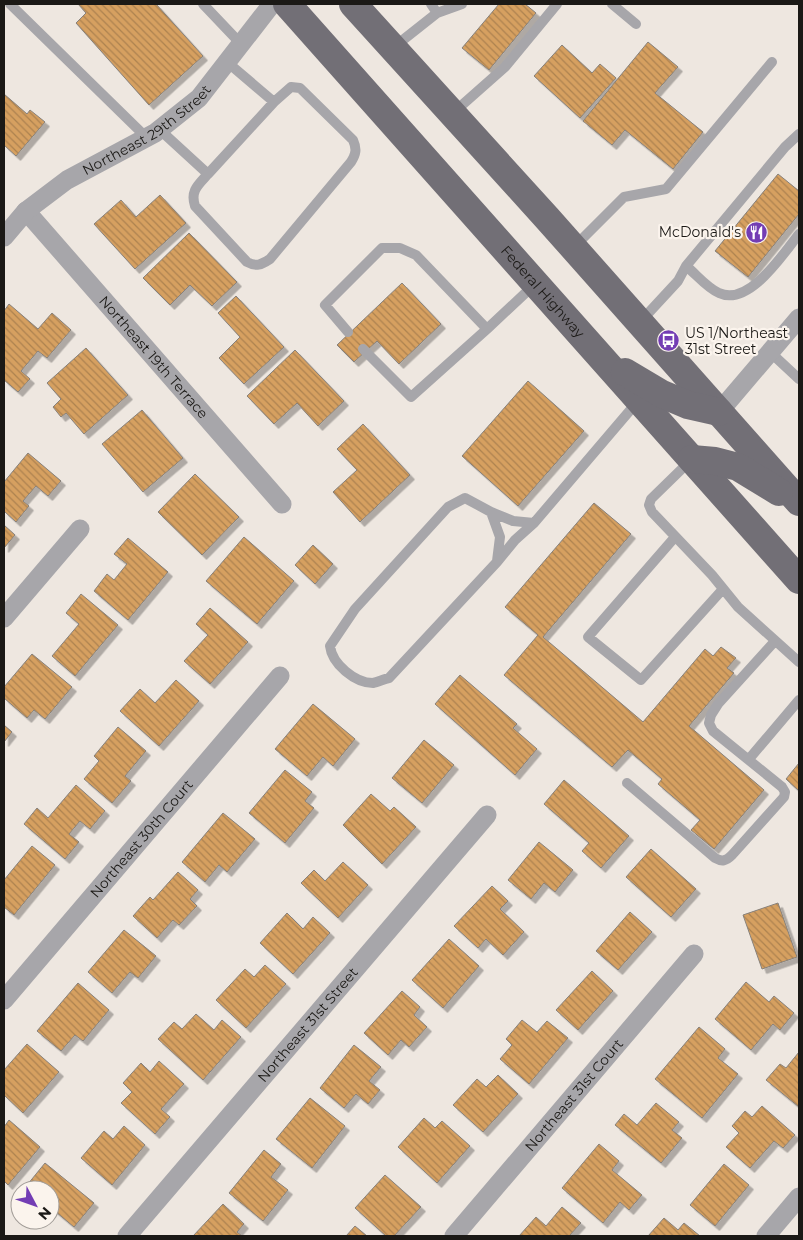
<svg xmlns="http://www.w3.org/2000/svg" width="803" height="1240" font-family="Montserrat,sans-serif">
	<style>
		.building { fill: url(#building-back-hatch); stroke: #87817b; filter: url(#shadow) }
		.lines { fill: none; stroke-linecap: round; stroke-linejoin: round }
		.service { stroke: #a7a6aa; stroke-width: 10 }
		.minor { stroke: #a7a6aa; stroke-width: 19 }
		.primary { stroke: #726f76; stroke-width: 28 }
		.labels { text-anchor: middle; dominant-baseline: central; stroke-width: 4.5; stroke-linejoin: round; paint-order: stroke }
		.street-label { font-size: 14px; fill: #1b1916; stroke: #fbf4ed }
		.poi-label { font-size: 14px; fill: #1b1916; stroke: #fbf4ed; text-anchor: end }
	</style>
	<defs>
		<pattern id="building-back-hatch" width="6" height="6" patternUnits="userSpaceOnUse" patternTransform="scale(1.25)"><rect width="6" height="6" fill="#d6a061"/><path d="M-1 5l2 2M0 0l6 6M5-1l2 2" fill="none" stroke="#ad824f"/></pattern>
		<filter id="shadow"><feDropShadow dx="4.5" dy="4.5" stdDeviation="0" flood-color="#0004"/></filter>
	</defs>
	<rect width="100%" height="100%" fill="#eee7e0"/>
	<!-- building -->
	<path class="building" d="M78,4H156L203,56L149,105L76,23L86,13Z
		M499,4H525L536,13L489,70L462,48Z
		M648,42L678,67L655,93L703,132L673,169L625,130L612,145L583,121Z
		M562,45L592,73L600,64L616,78L580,118L534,76Z
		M4,94L27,114L30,110L45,122L16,156L4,145Z
		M778,174L799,191V214L748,277L715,251Z
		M160,195L186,223L135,269L94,224L121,200L136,217Z
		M189,233L237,282L212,306L190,285L170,305L143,278Z
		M402,283L441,324L399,364L377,341L354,362L337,345Z
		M236,296L284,347L244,384L219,358L240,337L218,313Z
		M9,304L38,329L52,313L71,330L47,358L38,351L21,371L30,379L18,392L4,380V311Z
		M86,348L128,395L84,434L66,413L61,417L53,407L61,399L47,383Z
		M295,350L344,401L318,426L297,403L274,424L247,396Z
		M528,381L584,431L518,506L462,456Z
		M142,410L183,458L143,492L102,444Z
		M363,424L410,475L360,522L333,492L357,470L337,449Z
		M28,453L61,481L48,496L36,486L23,501L29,506L16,522L4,511V482Z
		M195,474L239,517L202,555L158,512Z
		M594,503L631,534L543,637L643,722L705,649L713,656L721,647L736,658L727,668L734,673L689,726L764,790L714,849L691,830L700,820L658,784L662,779L628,750L612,767L504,675L538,635L505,607Z
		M4,525L15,535L4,548Z
		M244,537L294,581L257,624L206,581Z
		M128,538L168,572L128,620L94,591L107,574L114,580L127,564L114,554Z
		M313,545L333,564L315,584L295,565Z
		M81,594L118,625L75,676L52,656L79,624L66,613Z
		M210,608L248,642L210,684L184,661L208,635L196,624Z
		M32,654L72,687L45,719L34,710L27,718L4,698V687Z
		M460,675L517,724L513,728L537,749L515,775L435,704Z
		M176,680L199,701L159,746L120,711L140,689L155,703Z
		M313,704L355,739L333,766L323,757L307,776L275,749Z
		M4,725L12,732L4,742Z
		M118,727L146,751L125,776L131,781L112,803L84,779L99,761L94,756Z
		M424,740L454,765L422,803L392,778Z
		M799,763V791L786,779Z
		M285,770L312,792L305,801L314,808L285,843L249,813Z
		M564,780L629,836L601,868L582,851L589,843L544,804Z
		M76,785L105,811L90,829L80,821L69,834L79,842L65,859L24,824L37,808L48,818Z
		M371,794L390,811L394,807L416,827L382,864L343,825Z
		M223,813L255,839L227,872L219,865L205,882L182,862Z
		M539,842L573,870L555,892L544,883L531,899L508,880Z
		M32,846L55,865L14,915L4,907V880Z
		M651,849L696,889L671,917L626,877Z
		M343,862L368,885L338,918L301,883L314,870L325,881Z
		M178,872L198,890L190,899L197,906L179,925L173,920L157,938L133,916L150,897L153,900Z
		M492,886L508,901L500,909L524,932L503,955L486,939L478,948L454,926Z
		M778,903L797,957L762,969L743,915Z
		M630,912L652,932L618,970L596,951Z
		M287,913L303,929L313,917L330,933L293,974L260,943Z
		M124,930L156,956L138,978L130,972L112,993L88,972Z
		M449,939L479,966L443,1008L412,980Z
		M265,965L286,984L246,1028L216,1000L245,969L254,977Z
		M592,971L613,991L578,1030L556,1010Z
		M746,982L769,1002L774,996L794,1013L780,1030L773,1024L751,1050L715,1019Z
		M78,983L109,1010L83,1041L75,1035L61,1051L37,1031Z
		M402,991L420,1007L414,1015L427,1027L409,1047L401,1040L388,1055L364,1033Z
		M196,1014L214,1030L222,1020L241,1037L203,1080L158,1039L174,1022L182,1029Z
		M522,1020L537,1032L547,1021L568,1038L529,1084L500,1059L512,1045L506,1039Z
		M699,1027L725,1049L718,1058L738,1074L702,1118L655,1079Z
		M27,1044L59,1072L23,1113L4,1095V1070Z
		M354,1045L381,1067L369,1081L380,1090L368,1104L356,1094L344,1108L320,1088Z
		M799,1052V1107L766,1080L780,1064L786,1068Z
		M159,1061L184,1084L161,1109L170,1117L155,1134L121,1103L132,1092L123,1083L141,1063L150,1072Z
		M498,1075L518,1094L483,1132L453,1105L477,1079L486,1087Z
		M310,1098L345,1126L312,1168L276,1139Z
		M656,1103L679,1122L672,1130L682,1138L661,1163L615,1125L624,1114L637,1125Z
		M762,1106L795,1135L783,1148L774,1141L750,1168L726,1147L739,1133L732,1126L745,1111L752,1117Z
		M424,1118L435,1128L442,1121L470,1146L437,1183L398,1147Z
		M9,1120L40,1147L8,1185L4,1181V1127Z
		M124,1126L145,1145L112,1185L81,1158L104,1131L113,1139Z
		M599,1144L619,1161L612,1170L642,1195L629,1210L620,1202L603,1223L562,1188Z
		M264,1150L281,1164L271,1177L288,1190L263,1221L229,1193Z
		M45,1163L94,1203L74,1227L50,1207V1190H23Z
		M724,1164L749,1185L715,1226L690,1205Z
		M385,1175L421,1207L394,1236H386L355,1208Z
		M223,1204L244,1224L237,1232L242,1236H193Z
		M562,1207L581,1223L569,1236H519L536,1217L546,1226Z
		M664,1218L678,1230L684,1223L700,1236H648Z
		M355,1226L367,1236H346Z"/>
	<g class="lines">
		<!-- service -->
		<path class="service" d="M10,4L147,138
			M203,4L241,44
			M431,4L437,13
			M612,4L636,24
			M394,47L437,13L462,4
			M453,113L505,67L557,4
			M160,130L208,174C198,185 190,191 195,206L247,262C256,267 261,265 270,259L351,162C356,154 357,149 353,140L300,88L291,87L274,102L227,62
			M799,134L785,147L686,266C696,274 707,288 719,293C749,307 783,254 799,234
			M208,174L274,102
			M574,247L624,197L666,189L772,62
			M641,321L678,281L686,266
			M348,332L325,305L382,248H400L416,255L487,329
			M363,349L411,397L487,329L535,284
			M770,352L799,379
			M691,460L651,499L649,505L652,512L712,575L738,607L799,662
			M491,512L500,537L497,561
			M534,523L513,521L491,512L465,498L448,507L355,609L330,646C332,664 355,683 373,683C378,682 384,679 389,678L497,562L515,540L534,523L638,401
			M675,537L588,637L641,680L723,589
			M749,759L799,700
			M627,783L715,858C722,862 726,861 732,855L784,797L785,792L782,787L713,731L709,723L711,715L718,704L775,641"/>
		<!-- minor -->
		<g class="minor">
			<path id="s1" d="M26,211L282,504"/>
			<path id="s2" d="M4,237L26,211L67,180L155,133L199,98L272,4"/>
			<path d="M719,412L799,318"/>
			<path d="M4,618L80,529"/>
			<path id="s3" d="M4,1000L280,676"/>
			<path id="s4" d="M127,1236L487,815"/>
			<path id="s5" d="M454,1236L694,954"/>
			<path d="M766,1236L799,1197"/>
		</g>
		<!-- primary -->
		<g class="primary">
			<path id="s6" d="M287,4L799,580"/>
			<path d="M353,4L547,218L799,502"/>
			<path d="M625,372L662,394L688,405L719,412"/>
			<path d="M692,459L715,461L738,467L779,492"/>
		</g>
	</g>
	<!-- icons -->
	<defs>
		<symbol id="restaurant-disc" viewBox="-11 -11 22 22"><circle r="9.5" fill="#733db4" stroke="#fbf4ed"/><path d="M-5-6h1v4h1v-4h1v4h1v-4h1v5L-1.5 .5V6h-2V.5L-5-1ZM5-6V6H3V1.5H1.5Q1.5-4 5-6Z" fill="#fff"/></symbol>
		<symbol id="bus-disc" viewBox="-11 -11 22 22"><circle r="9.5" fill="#733db4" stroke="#fbf4ed"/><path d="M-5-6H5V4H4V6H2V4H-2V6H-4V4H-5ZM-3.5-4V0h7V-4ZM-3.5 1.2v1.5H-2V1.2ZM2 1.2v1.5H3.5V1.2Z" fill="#fff"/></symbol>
	</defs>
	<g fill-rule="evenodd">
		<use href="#restaurant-disc" x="744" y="220" width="25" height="25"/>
		<use href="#bus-disc" x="656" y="328" width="25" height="25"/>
	</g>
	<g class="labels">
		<!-- street labels -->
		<g class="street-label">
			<text stroke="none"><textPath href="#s2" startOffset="180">Northeast 29th Street</textPath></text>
			<text stroke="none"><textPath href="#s6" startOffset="385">Federal Highway</textPath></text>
			<text stroke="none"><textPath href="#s1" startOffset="194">Northeast 19th Terrace</textPath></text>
			<text stroke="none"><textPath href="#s3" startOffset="212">Northeast 30th Court</textPath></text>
			<text stroke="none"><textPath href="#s4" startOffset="278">Northeast 31st Street</textPath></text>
			<text stroke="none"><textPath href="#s5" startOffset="185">Northeast 31st Court</textPath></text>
		</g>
		<!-- poi labels -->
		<g class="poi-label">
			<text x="741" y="232">McDonald's</text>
			<text x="685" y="333" text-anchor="start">US 1/Northeast<tspan x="685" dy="16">31st Street</tspan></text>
		</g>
	</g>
	<!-- border -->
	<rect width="803" height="1240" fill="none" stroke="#1b1916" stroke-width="10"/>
	<!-- north arrow -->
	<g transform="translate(35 1205) rotate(131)"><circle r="24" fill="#fbf4ed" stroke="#a19c97"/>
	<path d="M0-4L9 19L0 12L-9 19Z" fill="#733db4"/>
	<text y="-8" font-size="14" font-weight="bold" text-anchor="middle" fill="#1b1916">N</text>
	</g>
</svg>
